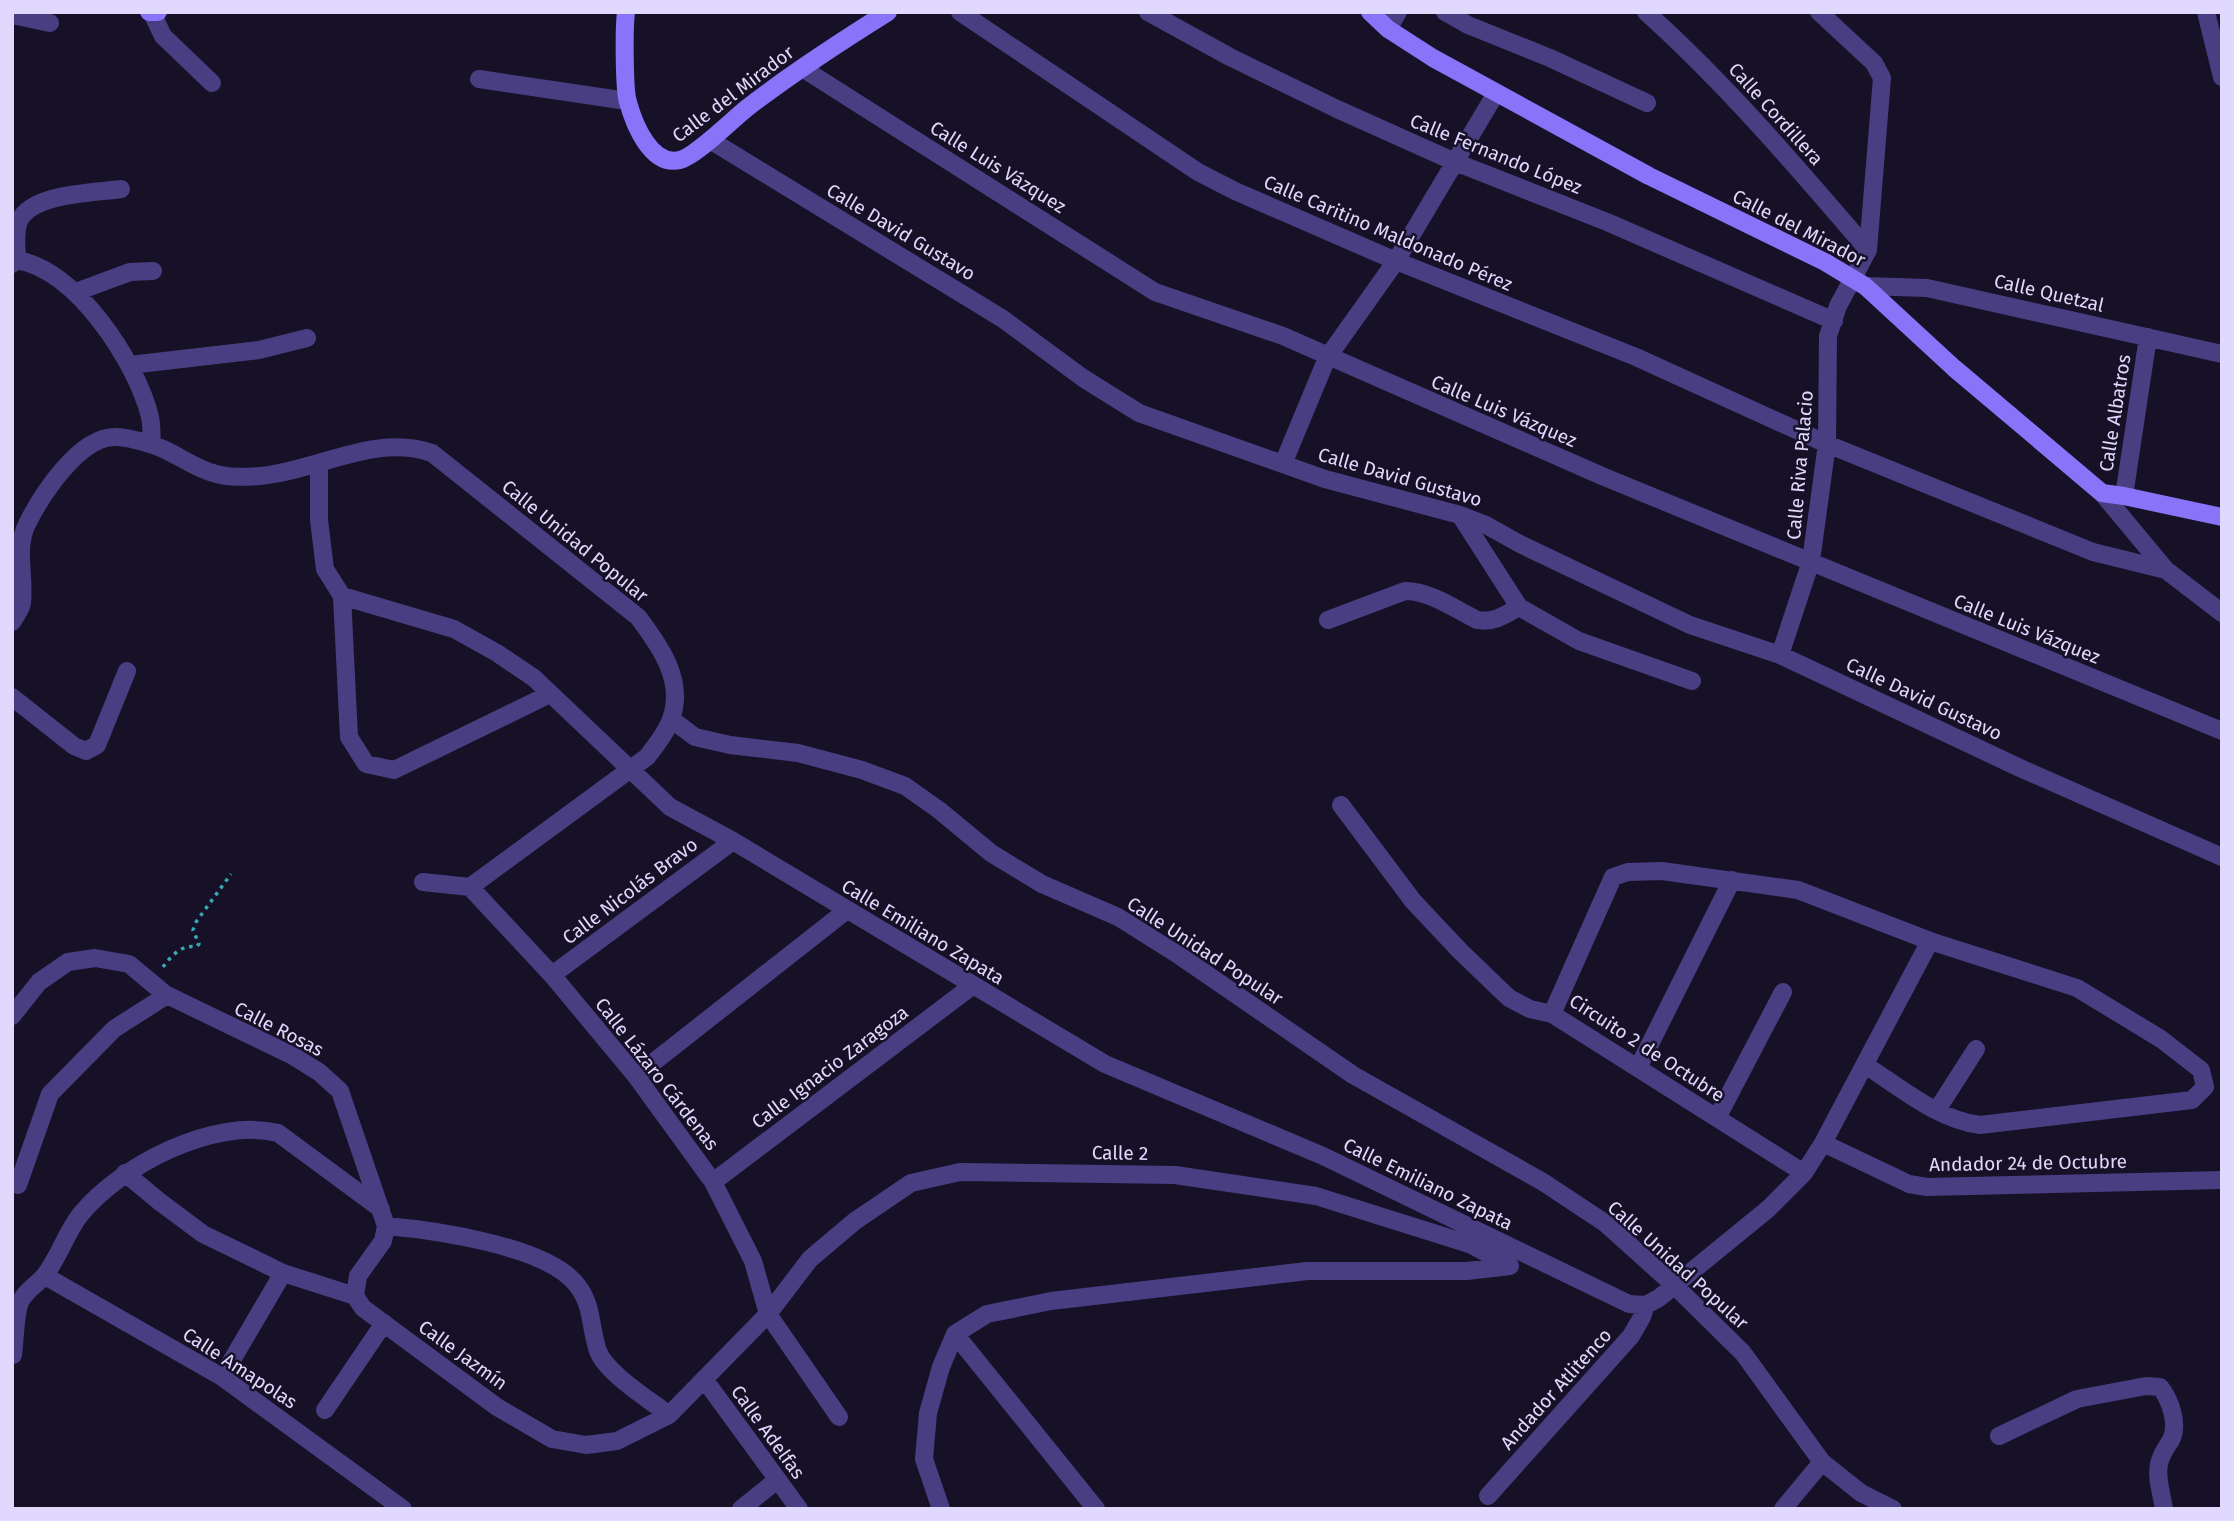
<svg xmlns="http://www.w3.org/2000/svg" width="2234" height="1521" font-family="'Fira Sans',sans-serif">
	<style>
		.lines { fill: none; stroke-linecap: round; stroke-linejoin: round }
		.path { stroke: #35aab4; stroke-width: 3.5; stroke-dasharray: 3.5 5; stroke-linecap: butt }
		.street { stroke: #4a3e83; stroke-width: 18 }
		.secondary { stroke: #8973f9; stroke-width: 18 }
		.labels { text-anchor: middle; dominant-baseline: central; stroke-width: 5; stroke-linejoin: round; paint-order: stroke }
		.street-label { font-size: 19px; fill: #e1d8fd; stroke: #171127 }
	</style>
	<rect width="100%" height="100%" fill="#171127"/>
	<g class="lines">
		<!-- path -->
		<path class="path" d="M163,967C171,956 182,944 196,947L199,944L193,930L196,922L231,874"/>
		<!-- street -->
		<path class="street" d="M960,12L1198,172L1235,191L1396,261L1636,357L1827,444L2093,552L2166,570L2222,613
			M1148,12L1230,57L1337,109L1455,162L1607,222L1834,321
			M1445,12L1468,25L1550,58L1647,103
			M1646,12C1727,85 1797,167 1868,250
			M2206,12L2222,77
			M152,13L163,36L212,83
			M12,15L50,23
			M1388,29L1398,12
			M802,68L1155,292L1283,336L1602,476L2222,731
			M479,79L627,101
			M710,140L1003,319L1083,378L1139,413L1325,479L1460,515L1486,525L1520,544L1690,625L1780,655L2020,768L2222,857
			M17,260C17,247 14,233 19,221C32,193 93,193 121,189
			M12,264L17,260C76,269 137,363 150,417C152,425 151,435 152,444
			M1865,286L1927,288L2222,354
			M76,292L130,272L153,271
			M130,365L259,350L307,338
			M319,463V520L325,569L342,596
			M1283,464L1327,358L1396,261L1496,93
			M2102,493L2166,570
			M2124,496L2148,337
			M1460,515L1519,607L1579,641L1692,681
			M342,596L454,629L497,653L534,678L670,807L733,841L1105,1064L1323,1156L1629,1304L1646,1305L1659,1298L1768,1209L1804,1173L1823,1143L1930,941
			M342,596L349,737L366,764L394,770L550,694
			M1328,620L1405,591C1430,591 1455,609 1477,620C1494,623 1505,615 1519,607
			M12,622C16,616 21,609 22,603C25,577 15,548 27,524C41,496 78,438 114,437C124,436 140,441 150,444C172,450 191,467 213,473C228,478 245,477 260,476C317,471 375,433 432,453L638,617C660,646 685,681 671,719C666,733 656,745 647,757L470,887
			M1780,655L1811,561L1827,444L1828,336L1838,306L1868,250L1882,78L1874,63L1819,12
			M12,697L74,746L86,751L97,745L127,671
			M671,719L695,737L730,745L798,753L862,770L905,786L939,810L991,853L1042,884L1118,917L1180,956L1353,1075L1543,1182L1605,1223L1674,1285L1743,1353L1822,1462L1861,1493L1893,1509
			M1341,805L1413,901L1460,951L1509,998L1530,1009L1552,1014L1804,1173
			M423,882L470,887
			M470,887L552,975L636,1076L713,1182L753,1261L768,1314L839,1417
			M552,975L733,841
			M1552,1014L1613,877L1628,872L1662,871L1798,890L1930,941L2077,988L2161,1039L2201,1070L2205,1087
			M12,1016L39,982L68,962L95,958L129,964L165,994L293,1056L319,1072L340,1091L386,1226L383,1241L358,1276L355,1296
			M1865,1065C1900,1087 1938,1120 1980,1125L2192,1100L2205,1087
			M1638,1068L1732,880
			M636,1076L847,910
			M1937,1110L1976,1049
			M1717,1118L1783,992
			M1823,1143L1909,1184L1927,1187L2222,1180
			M125,1173L160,1202L203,1234L283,1273L355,1296L363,1308L497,1407L552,1439L586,1445L617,1441L669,1415L768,1314L810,1259L855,1221L911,1183L960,1172L1175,1175L1316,1196L1472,1245L1510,1266
			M713,1182L972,986
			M18,1185L50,1094L114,1029L167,995
			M386,1226C434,1230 547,1246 577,1285C593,1305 590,1328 598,1351C606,1373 650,1400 669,1415
			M45,1276L222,1377L403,1509
			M955,1334L1096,1509
			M13,1355C15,1341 15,1314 20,1302C26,1290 38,1284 45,1275C59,1257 66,1233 80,1215C121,1165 214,1117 278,1133L381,1209
			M222,1377L283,1273
			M704,1379L799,1509
			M325,1410L384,1323
			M1999,1436L2077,1399L2146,1386L2160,1387C2170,1399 2179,1424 2171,1440C2166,1448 2161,1454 2159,1464C2156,1478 2162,1495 2164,1509
			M1488,1496L1631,1336L1642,1317L1646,1305
			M741,1509L777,1480
			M941,1509L924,1459L928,1413L941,1367L955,1334L987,1314L1051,1301L1307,1271H1467L1510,1266
			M1783,1509L1822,1462"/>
		<!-- secondary -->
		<path class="secondary" d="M149,12H158
			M626,12C624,27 624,90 628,102C634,124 651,167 680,160C696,156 733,119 747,108C792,73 840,42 888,12
			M1370,12L1388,29L1433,58L1649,176L1825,262L1865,286L1954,368L2102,493L2124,496L2222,517"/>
	</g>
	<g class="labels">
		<!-- street labels -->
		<g class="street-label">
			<text transform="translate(733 94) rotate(-37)">Calle del Mirador</text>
			<text transform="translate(1776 114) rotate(48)">Calle Cordillera</text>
			<text transform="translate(1496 154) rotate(22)">Calle Fernando López</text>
			<text transform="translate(998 167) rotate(32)">Calle Luis Vázquez</text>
			<text transform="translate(1799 228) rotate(27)">Calle del Mirador</text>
			<text transform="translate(901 232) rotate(31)">Calle David Gustavo</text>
			<text transform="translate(1388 233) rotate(23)">Calle Caritino Maldonado Pérez</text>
			<text transform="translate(2049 293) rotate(13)">Calle Quetzal</text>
			<text transform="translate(1504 411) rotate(23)">Calle Luis Vázquez</text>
			<text transform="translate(2115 413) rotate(-81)">Calle Albatros</text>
			<text transform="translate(1800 465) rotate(-85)">Calle Riva Palacio</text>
			<text transform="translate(1400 477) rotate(16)">Calle David Gustavo</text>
			<text transform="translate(575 541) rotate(39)">Calle Unidad Popular</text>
			<text transform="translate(2027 629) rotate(22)">Calle Luis Vázquez</text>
			<text transform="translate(1924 699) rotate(25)">Calle David Gustavo</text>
			<text transform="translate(630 891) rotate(-37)">Calle Nicolás Bravo</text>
			<text transform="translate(923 932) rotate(31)">Calle Emiliano Zapata</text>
			<text transform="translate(1205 951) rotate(33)">Calle Unidad Popular</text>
			<text transform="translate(279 1029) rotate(27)">Calle Rosas</text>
			<text transform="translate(1647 1048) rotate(33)">Circuito 2 de Octubre</text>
			<text transform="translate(830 1067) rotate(-37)">Calle Ignacio Zaragoza</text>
			<text transform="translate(657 1074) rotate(52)">Calle Lázaro Cárdenas</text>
			<text transform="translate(1120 1153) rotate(1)">Calle 2</text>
			<text transform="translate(2028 1163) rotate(-1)">Andador 24 de Octubre</text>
			<text transform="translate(1428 1184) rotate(26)">Calle Emiliano Zapata</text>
			<text transform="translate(1678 1265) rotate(42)">Calle Unidad Popular</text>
			<text transform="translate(463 1355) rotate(36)">Calle Jazmín</text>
			<text transform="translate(240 1368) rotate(33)">Calle Amapolas</text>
			<text transform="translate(1556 1389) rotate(-48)">Andador Atlitenco</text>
			<text transform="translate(768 1432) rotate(54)">Calle Adelfas</text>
		</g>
	</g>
	<!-- border -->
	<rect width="2234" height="1521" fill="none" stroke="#e1d8fd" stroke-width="28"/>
</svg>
